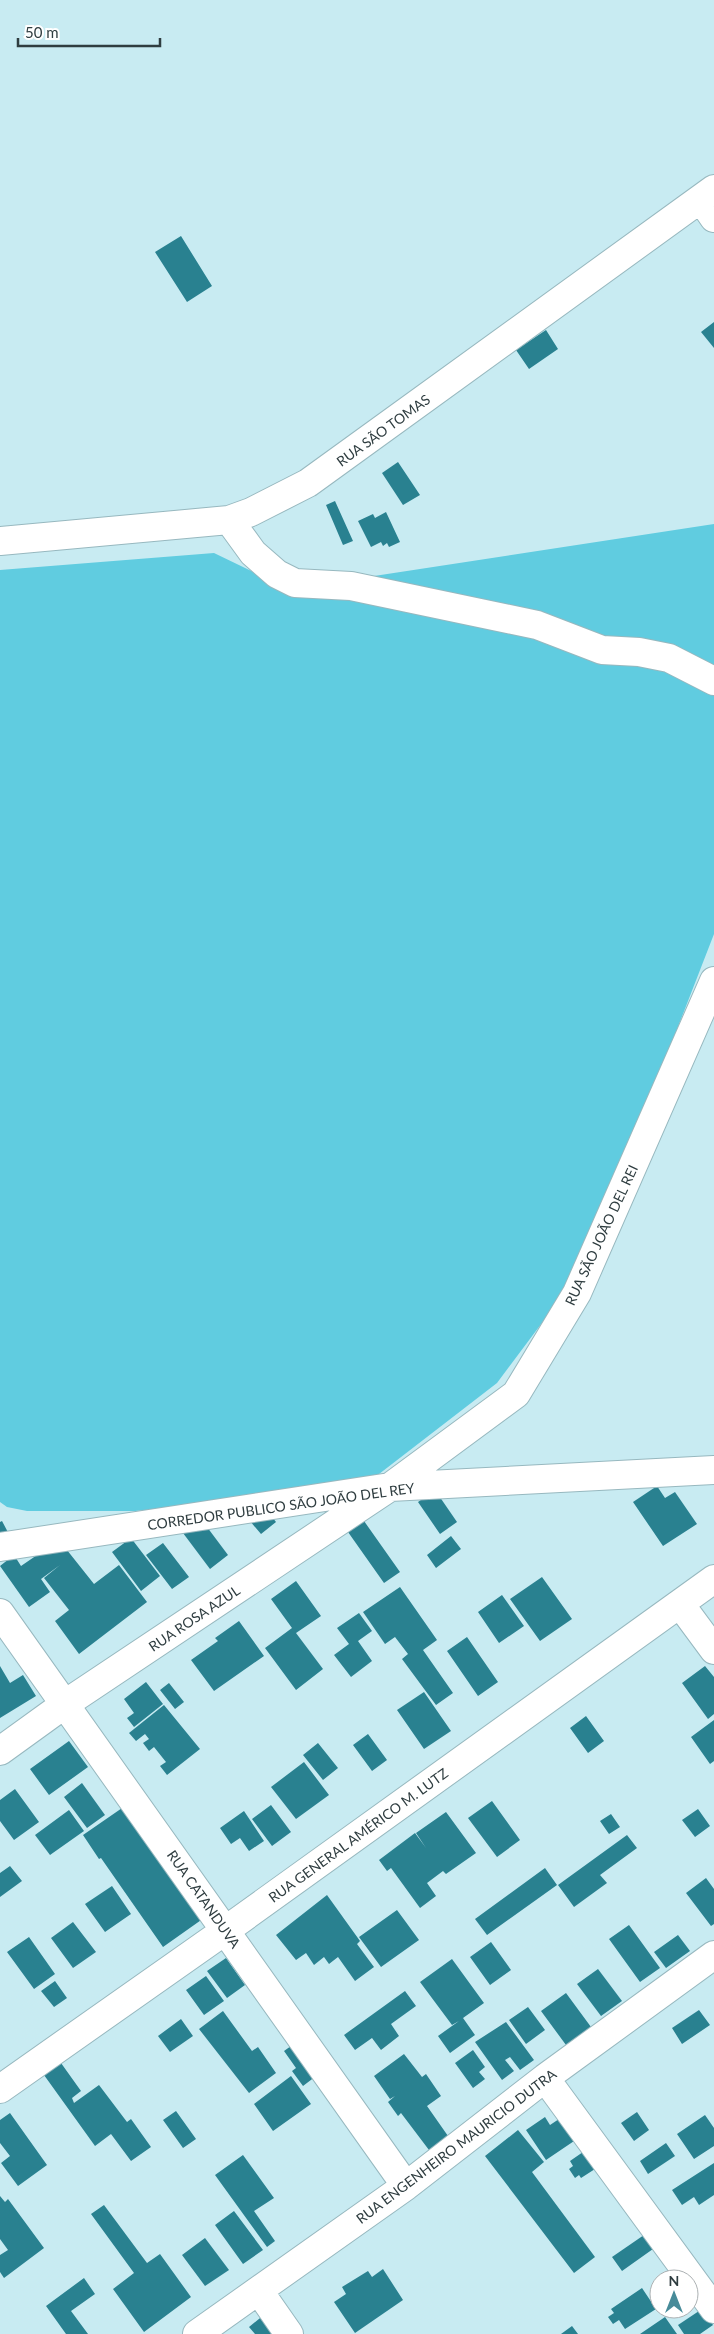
<svg xmlns="http://www.w3.org/2000/svg" width="714" height="2334" font-family="Lato,sans-serif">
	<style>
		.green { fill: #60cce0 }
		.building { fill: #298190 }
		.lines { fill: none; stroke-linecap: round; stroke-linejoin: round }
		.minor-casing { stroke: #97b8bf; stroke-width: 30 }
		.minor { stroke: #fff; stroke-width: 28 }
		.labels { text-anchor: middle; dominant-baseline: central; stroke-width: 5; stroke-linejoin: round; paint-order: stroke }
		.street-label { font-size: 14px; fill: #2f3d40; stroke: #fff }
	</style>
	<rect width="100%" height="100%" fill="#c8ebf2"/>
	<!-- green -->
	<path class="green" d="M714,524V934L586,1264L497,1383L357,1491L135,1511H27L7,1507L0,1502V570L214,553L289,589Z"/>
	<!-- building -->
	<path class="building" d="M181,236L212,286L187,302L155,252Z
		M714,322V348L701,332Z
		M546,330L558,349L529,369L516,350Z
		M398,462L420,495L403,505L382,473Z
		M335,501L353,541L343,545L326,505Z
		M386,512L400,542L389,547L387,543L383,546L381,542L371,547L358,521L373,514L375,518Z
		M657,1486L665,1498L675,1492L697,1524L663,1546L633,1502Z
		M435,1490L457,1522L440,1534L418,1502Z
		M265,1508L276,1522L261,1534L249,1520Z
		M201,1519L228,1555L210,1569L183,1533Z
		M2,1521L11,1538L0,1543V1522Z
		M364,1521L400,1572L384,1583L348,1532Z
		M451,1536L461,1549L436,1568L427,1555Z
		M131,1538L160,1576L141,1591L112,1552Z
		M59,1540L94,1584L119,1565L147,1602L79,1654L55,1621L69,1610L44,1578L60,1565L41,1579L50,1592L29,1607L0,1566L14,1555L21,1566Z
		M163,1543L189,1577L172,1589L146,1555Z
		M542,1577L572,1619L540,1641L510,1599Z
		M296,1581L321,1616L296,1633L323,1669L296,1690L265,1648L292,1628L271,1599Z
		M400,1587L437,1640L423,1650L453,1693L436,1705L402,1659L408,1654L395,1637L385,1644L363,1612Z
		M502,1595L524,1626L499,1643L478,1612Z
		M359,1613L372,1631L358,1641L372,1661L351,1677L334,1655L349,1644L337,1628Z
		M239,1621L264,1656L214,1691L191,1660L218,1641L215,1638Z
		M467,1637L498,1682L478,1696L447,1651Z
		M0,1666L10,1683L23,1675L36,1696L0,1718Z
		M705,1666L714,1677V1714L708,1719L682,1683Z
		M146,1682L163,1704L134,1727L127,1718L134,1713L124,1699Z
		M169,1683L184,1702L175,1709L160,1690Z
		M424,1692L451,1731L424,1749L397,1710Z
		M164,1705L200,1749L167,1775L160,1766L166,1762L154,1747L149,1751L143,1743L149,1739L145,1734L136,1741L129,1733Z
		M586,1716L604,1741L588,1753L570,1728Z
		M714,1720V1761L710,1764L691,1737Z
		M368,1734L387,1760L372,1771L353,1745Z
		M69,1741L88,1767L49,1795L30,1769Z
		M318,1743L338,1768L323,1780L303,1755Z
		M304,1762L329,1795L296,1819L271,1787Z
		M82,1783L105,1815L87,1828L64,1797Z
		M15,1789L39,1822L14,1840L0,1821V1800Z
		M492,1801L520,1840L497,1857L468,1818Z
		M271,1805L291,1832L272,1846L252,1819Z
		M125,1806L204,1918L163,1947L101,1858L99,1859L83,1835Z
		M698,1809L710,1826L695,1837L682,1820Z
		M69,1810L84,1831L50,1855L35,1835Z
		M244,1811L264,1841L249,1851L240,1838L231,1844L220,1828Z
		M446,1812L476,1853L446,1874L443,1871L427,1883L436,1896L420,1908L391,1868L387,1871L379,1860L415,1833L426,1848L416,1833Z
		M611,1814L620,1827L609,1834L600,1821Z
		M627,1835L637,1848L600,1875L607,1883L574,1907L558,1885Z
		M10,1866L22,1881L0,1897V1873Z
		M545,1868L557,1885L487,1935L475,1919Z
		M706,1878L714,1889V1924L711,1926L686,1893Z
		M112,1886L131,1914L105,1932L85,1904Z
		M327,1895L360,1941L357,1944L374,1967L355,1981L338,1957L329,1964L324,1957L314,1965L306,1953L296,1960L276,1935Z
		M397,1910L419,1940L381,1967L359,1937Z
		M73,1922L96,1952L73,1968L51,1938Z
		M629,1925L660,1968L640,1982L609,1939Z
		M678,1935L690,1951L666,1968L654,1952Z
		M29,1937L55,1974L34,1989L7,1952Z
		M491,1942L511,1970L490,1985L470,1957Z
		M226,1958L245,1985L227,1998L207,1971Z
		M452,1959L484,2003L463,2018L475,2035L450,2053L438,2036L459,2021L452,2025L420,1982Z
		M598,1969L622,2001L601,2016L577,1984Z
		M206,1976L224,2001L204,2015L186,1990Z
		M55,1981L67,1998L54,2007L41,1991Z
		M405,1991L416,2006L391,2024L399,2036L381,2050L372,2038L355,2050L344,2035Z
		M566,1993L591,2027L566,2045L541,2011Z
		M528,2007L545,2030L526,2044L509,2020Z
		M699,2010L710,2025L682,2044L672,2028Z
		M223,2011L252,2051L258,2047L276,2073L249,2093L199,2029Z
		M181,2019L193,2036L170,2052L158,2036Z
		M506,2022L534,2060L520,2070L510,2057L505,2060L514,2071L502,2080L475,2042Z
		M298,2041L320,2073L303,2086L292,2071L296,2068L284,2051Z
		M473,2050L485,2067L479,2072L485,2079L473,2088L455,2063Z
		M404,2054L422,2077L426,2074L441,2096L427,2106L448,2136L429,2150L401,2113L398,2116L388,2102L395,2096L390,2099L374,2076Z
		M61,2063L81,2091L72,2098L74,2103L99,2085L127,2122L131,2119L151,2147L131,2161L111,2134L95,2146L44,2075Z
		M291,2076L311,2104L273,2131L254,2104Z
		M176,2111L196,2139L183,2148L163,2120Z
		M637,2112L649,2130L634,2141L621,2123Z
		M10,2113L47,2165L18,2186L1,2163L10,2156L0,2143V2120Z
		M565,2115L580,2137L546,2160L526,2130L545,2117L550,2125Z
		M705,2115L714,2128V2146L694,2159L677,2134Z
		M518,2130L544,2162L532,2172L595,2257L574,2273L485,2156Z
		M666,2143L675,2156L648,2174L640,2161Z
		M583,2152L595,2169L581,2178L579,2175L575,2178L569,2169L573,2166L570,2161Z
		M243,2155L274,2198L254,2211L275,2241L267,2247L215,2175Z
		M714,2163V2195L699,2205L694,2197L682,2205L672,2190Z
		M0,2196L5,2202L8,2199L44,2248L4,2278L0,2272V2255L8,2250L0,2239Z
		M104,2205L147,2263L160,2254L191,2297L144,2332L113,2289L134,2273L91,2214Z
		M234,2211L263,2250L243,2264L215,2225Z
		M644,2235L653,2249L622,2271L612,2257Z
		M205,2238L229,2270L205,2286L182,2255Z
		M383,2269L403,2300L355,2333L334,2302L346,2294L342,2287L368,2271L372,2277Z
		M84,2278L95,2294L71,2311L88,2334H66L46,2306Z
		M642,2288L656,2309L625,2329L619,2320L613,2324L608,2317L614,2313L611,2309Z
		M702,2309L713,2325L700,2334H684L678,2325Z
		M265,2314L281,2334H255L249,2327Z
		M665,2317L677,2334H640Z
		M572,2326L578,2334H561Z"/>
	<g class="lines">
		<defs>
			<path id="minor" d="M701,199L714,218
				M229,520L253,553L277,574L295,583L351,586L537,625L602,650L639,652L669,658L714,681
				M0,541L229,520L251,512L308,483L714,189
				M0,1547L390,1487L714,1470
				M680,1604L714,1650
				M0,1613L406,2186
				M0,1751L65,1704L390,1487L516,1394L577,1293L714,981
				M545,2078L714,2309
				M0,2089L226,1930L714,1579
				M259,2291L289,2334
				M197,2334L406,2186L545,2078L714,1955"/>
		</defs>
		<!-- minor casing -->
		<use href="#minor" class="minor-casing"/>
		<!-- minor -->
		<use href="#minor" class="minor"/>
	</g>
	<g class="labels">
		<!-- street labels -->
		<g class="street-label">
			<text transform="translate(383 430) rotate(-36)">RUA SÃO TOMAS</text>
			<text transform="translate(601 1235) rotate(-65)">RUA SÃO JOÃO DEL REI</text>
			<text transform="translate(281 1506) rotate(-8)">CORREDOR PUBLICO SÃO JOÃO DEL REY</text>
			<text transform="translate(194 1618) rotate(-34)">RUA ROSA AZUL</text>
			<text transform="translate(358 1835) rotate(-36)">RUA GENERAL AMÉRICO M. LUTZ</text>
			<text transform="translate(204 1899) rotate(55)">RUA CATANDUVA</text>
			<text transform="translate(456 2146) rotate(-37)">RUA ENGENHEIRO MAURICIO DUTRA</text>
		</g>
	</g>
	<!-- north arrow -->
	<g transform="translate(674 2294)"><circle r="24" fill="#ffffff" stroke="#acb1b3"/>
	<path d="M0-4L9 19L0 12L-9 19Z" fill="#478b99"/>
	<text y="-8" font-size="14" font-weight="bold" text-anchor="middle" fill="#2f3d40">N</text>
	</g>
	<!-- scale -->
	<path d="M18 38v8h142v-8" fill="none" stroke="#2f3d40" stroke-width="2.5"/>
	<text x="25" y="38" font-size="15" fill="#2f3d40" stroke="#ffffff" stroke-width="4" paint-order="stroke">50 m</text>
</svg>
